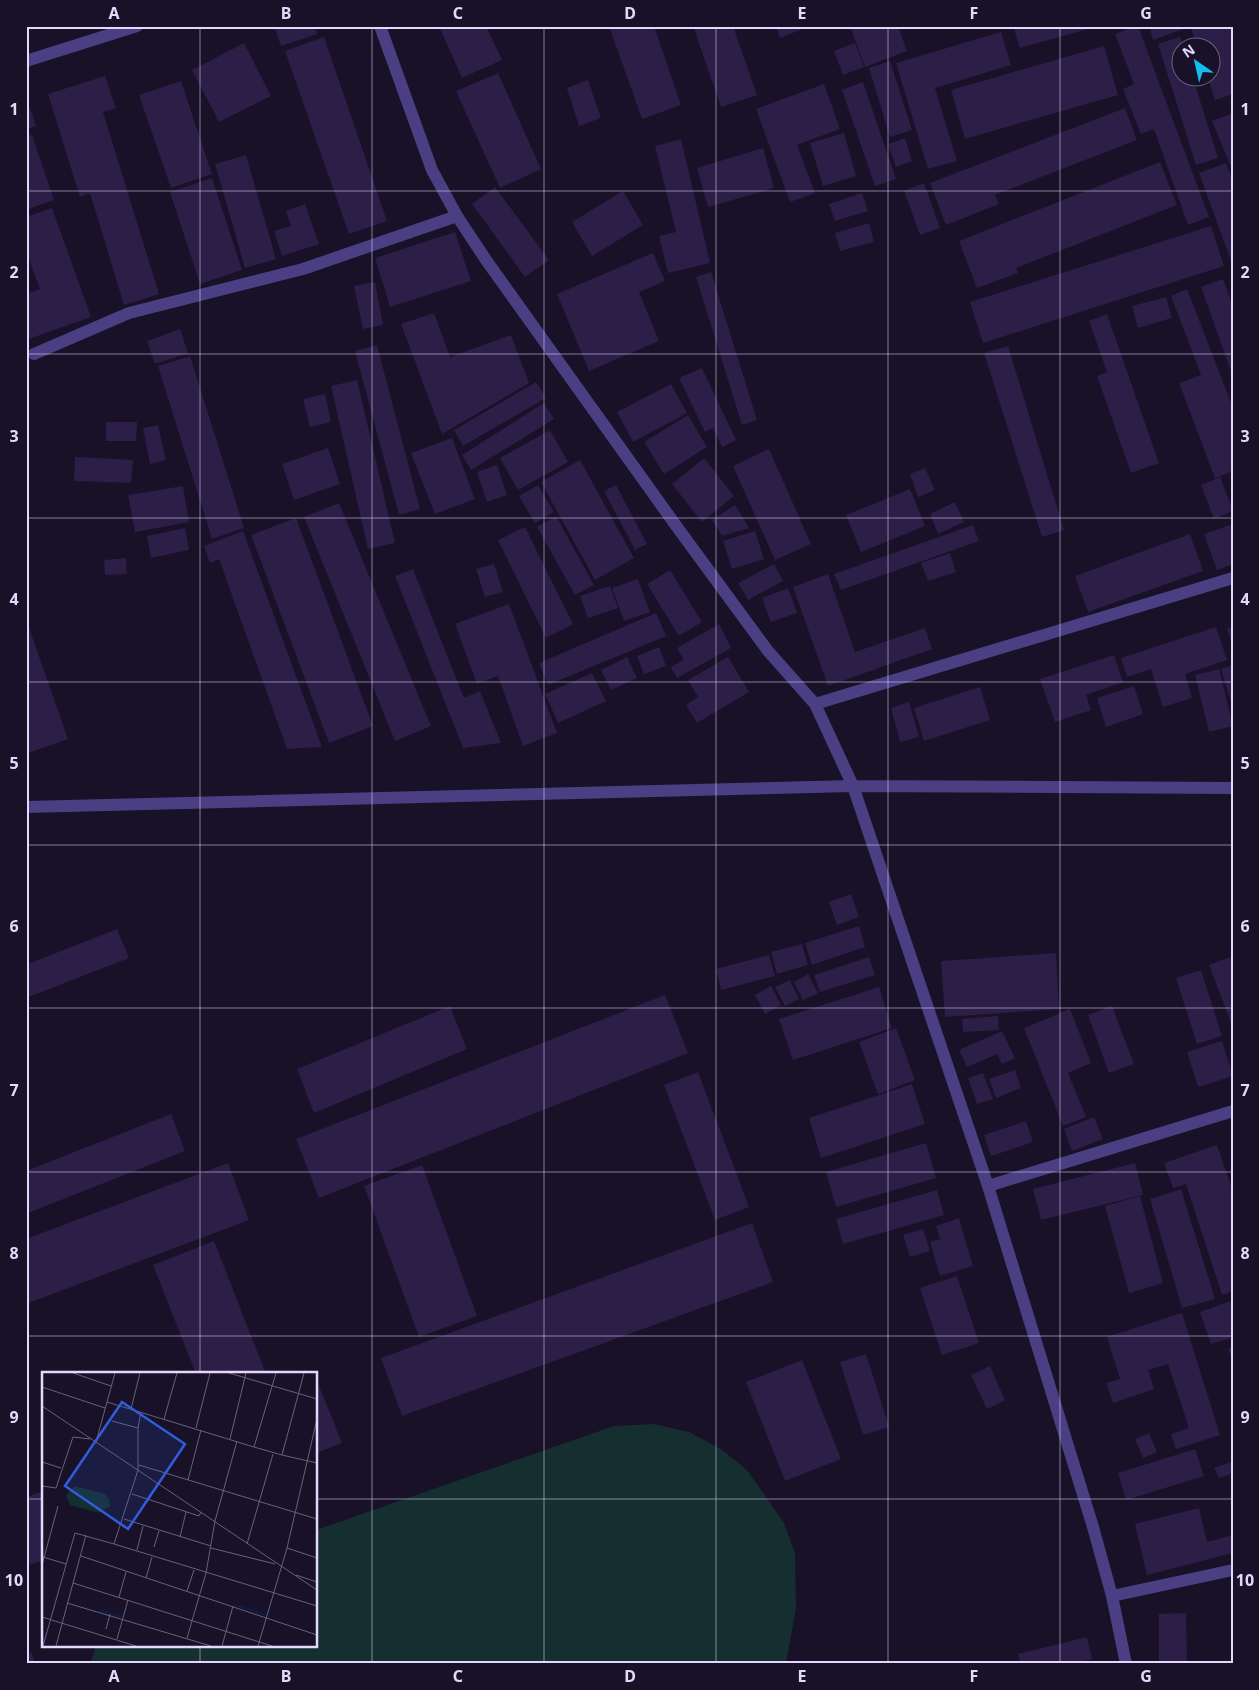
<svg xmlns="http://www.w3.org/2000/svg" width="1259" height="1690" font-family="'Noto Sans',sans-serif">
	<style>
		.green { fill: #152e30 }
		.building { fill: #2b1e47 }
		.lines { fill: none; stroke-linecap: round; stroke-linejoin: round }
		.minor { stroke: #4a3f83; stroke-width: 12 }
		.grid { fill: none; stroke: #e2d9fd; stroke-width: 1; stroke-opacity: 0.55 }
		.inset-river { fill: none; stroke: #0e1b43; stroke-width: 2.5 }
		.inset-road { fill: none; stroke: #69617d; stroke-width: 1 }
		.view { fill: #315cdc; fill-opacity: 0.15; stroke: #315cdc; stroke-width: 2.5 }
		.inset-edge { fill: none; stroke: #e2d9fd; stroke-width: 2.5 }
		.neatline { fill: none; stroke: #e2d9fd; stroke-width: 2 }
		.grid-label { font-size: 16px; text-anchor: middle; font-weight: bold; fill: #e2d9fd }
	</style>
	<rect width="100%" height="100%" fill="#181127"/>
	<!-- green -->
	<path class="green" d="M654,1424L689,1432L721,1449L747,1470L784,1523L795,1553L796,1608L786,1664H90L96,1646H316V1530L614,1426Z"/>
	<!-- building -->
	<path class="building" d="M274,26H314L317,34L281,46Z
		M439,26H486L502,60L462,78Z
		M609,26H654L681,105L642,119Z
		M693,26H733L757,95L721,107Z
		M776,26H810L780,38Z
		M850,26H898L907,51L865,67Z
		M1013,26H1095V27L1020,48Z
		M1135,26H1138L1209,217L1188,225L1154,129L1141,134L1123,89L1134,84L1115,34Z
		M1149,26H1183L1184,29L1153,40Z
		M1190,26H1233V94L1215,100L1208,78H1212V48H1198Z
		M1001,32L1011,65L935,88L957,161L928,169L896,63Z
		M324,37L387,221L349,234L285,51Z
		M1180,37L1184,48H1182V78H1193L1218,158L1196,165L1158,44Z
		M244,43L271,96L219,122L192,70Z
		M855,43L864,67L843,75L834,51Z
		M1104,46L1118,95L965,139L951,90Z
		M890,61L912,130L890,137L869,68Z
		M498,73L541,169L500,188L456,91Z
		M105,76L116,108L103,112L159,294L124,305L90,193L80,197L48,94Z
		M588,80L601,118L579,126L567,88Z
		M181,81L212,174L171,188L139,95Z
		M863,82L896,179L875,186L842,90Z
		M824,84L840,129L797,145L815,193L790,202L756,109Z
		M26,97L36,126L26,129Z
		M1125,108L1137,140L995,195L999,204L946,225L930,183Z
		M1233,113V163L1230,165L1212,121Z
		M844,133L856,176L823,186L810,143Z
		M32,135L54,200L26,210V136Z
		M905,138L912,161L896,167L888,144Z
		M681,139L710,263L668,273L659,236L676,232L655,146Z
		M763,148L774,188L708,207L697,168Z
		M246,155L276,259L245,268L215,164Z
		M1160,162L1177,205L1016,268L1018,273L977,288L959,241Z
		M1226,163L1233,181V266L1199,173Z
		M212,178L242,270L200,284L170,192Z
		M924,183L940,228L920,235L904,191Z
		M495,187L549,260L525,277L472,204Z
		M623,191L643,225L592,256L572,222Z
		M862,193L868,211L835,221L829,204Z
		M305,204L319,244L282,256L274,231L291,226L286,211Z
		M52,208L91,317L26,340V294L40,289L26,251V217Z
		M869,223L874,242L840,251L835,233Z
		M1211,226L1224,266L983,343L970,302Z
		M455,232L471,281L390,307L375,258Z
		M653,253L665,281L639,292L659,341L589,371L557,294Z
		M711,272L757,420L742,425L696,277Z
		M1223,279L1233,307L1232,374L1201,287Z
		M375,282L383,325L363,329L354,286Z
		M1187,289L1233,408V471L1215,478L1179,383L1201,375L1171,296Z
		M1166,297L1172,318L1138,328L1132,306Z
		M434,313L450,357L511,335L529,383L442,434L401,324Z
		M1107,314L1159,463L1131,473L1097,376L1107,372L1089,321Z
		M180,329L188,353L155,364L147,341Z
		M377,345L420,509L399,515L355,351Z
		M1008,346L1064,530L1042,537L984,353Z
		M190,356L244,528L212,539L158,366Z
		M702,368L736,440L722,447L713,428L705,432L679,378Z
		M357,380L395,543L368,549L331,386Z
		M536,382L546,398L463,446L454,430Z
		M671,384L687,413L633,442L617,412Z
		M325,394L331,422L310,427L303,399Z
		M544,403L554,419L471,470L462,455Z
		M688,415L707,447L664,474L644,442Z
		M106,422H137L136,441H106Z
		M158,425L166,460L150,464L143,428Z
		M550,430L568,462L518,490L500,458Z
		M452,438L475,499L435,514L411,453Z
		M328,448L340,484L294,500L282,464Z
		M769,449L811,544L775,560L733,466Z
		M75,457L133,460L131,483L74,481Z
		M704,458L734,496L702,522L672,484Z
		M580,460L634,558L595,580L541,482Z
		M497,465L507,495L487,502L477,472Z
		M925,468L935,490L918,497L910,474Z
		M1220,477L1233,511L1214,519L1201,485Z
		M538,485L554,512L535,523L519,496Z
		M616,485L647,544L635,550L604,491Z
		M183,486L189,522L135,532L128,495Z
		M910,489L925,526L861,552L846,515Z
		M955,502L964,522L938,534L930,514Z
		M339,503L431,726L395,741L304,517Z
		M735,505L749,528L722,536L712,520Z
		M556,516L594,585L575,595L537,527Z
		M296,518L373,726L329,743L251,535Z
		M1233,524V564L1217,570L1204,534Z
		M973,525L979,541L841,590L834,574Z
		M525,527L573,624L546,638L498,540Z
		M185,528L189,550L151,558L147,536Z
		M243,531L322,747L287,749L219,559L210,563L204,546Z
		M755,531L764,559L732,569L723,541Z
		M1190,534L1203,571L1088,612L1075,576Z
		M950,553L956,572L928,581L921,563Z
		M126,558L127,574L105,575L104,560Z
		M494,564L503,592L485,597L476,569Z
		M774,564L783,581L748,600L738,583Z
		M413,569L464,698L480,691L501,743L463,748L395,576Z
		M670,570L702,622L679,636L647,584Z
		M828,574L855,652L925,628L932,649L828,686L793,587Z
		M638,579L650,612L624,621L612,588Z
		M610,586L618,608L588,618L580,596Z
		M788,588L797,613L771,622L762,598Z
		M509,604L557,733L523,746L498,676L477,684L455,624Z
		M656,613L666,636L548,685L539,663Z
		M26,619L68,739L26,754Z
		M719,624L731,648L677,678L671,667L684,660L677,648Z
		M1216,627L1227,660L1185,674L1192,698L1163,707L1151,669L1127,677L1121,658Z
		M1233,627V645H1232L1227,628Z
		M659,647L666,666L644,674L637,656Z
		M1114,655L1123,682L1086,695L1091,710L1055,722L1040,679Z
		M627,657L637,678L611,690L601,670Z
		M728,657L749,692L697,723L686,705L698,697L688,680Z
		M1233,665V705H1232L1221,669Z
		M1219,669L1233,726L1209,732L1195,675Z
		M592,673L606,701L558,723L545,694Z
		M1134,686L1143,714L1106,727L1097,698Z
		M980,687L990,720L924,741L914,708Z
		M909,702L919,737L900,742L891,708Z
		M851,894L859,917L837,925L829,902Z
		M859,926L865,947L812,965L805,943Z
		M117,929L129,958L26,998V960L28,964Z
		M802,944L808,965L777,974L771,952Z
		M1056,953L1059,1009L945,1017L941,961Z
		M769,955L775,976L721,990L716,969Z
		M1233,956V1028L1209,965Z
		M869,957L875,975L820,992L814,975Z
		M1201,970L1222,1036L1197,1044L1176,978Z
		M808,974L818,993L803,1000L794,982Z
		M790,980L799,999L785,1006L775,987Z
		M771,986L781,1005L765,1014L755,995Z
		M879,987L892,1028L793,1060L779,1019Z
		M665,995L688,1053L319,1198L296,1139Z
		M450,1006L467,1049L314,1113L297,1069Z
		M1112,1006L1134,1064L1109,1073L1088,1015Z
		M1070,1009L1091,1063L1068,1073L1086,1117L1063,1126L1024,1028Z
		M998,1016L999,1030L963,1032L962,1019Z
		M896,1028L915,1080L878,1094L859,1042Z
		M1002,1031L1015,1058L1002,1064L997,1054L967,1067L959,1050Z
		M1222,1041L1233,1076L1198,1087L1187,1052Z
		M1015,1070L1021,1088L996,1098L989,1079Z
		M698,1072L749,1207L715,1220L664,1085Z
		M983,1073L993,1099L977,1104L968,1078Z
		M912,1084L925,1124L821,1158L809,1118Z
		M171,1114L185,1151L28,1213L26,1171Z
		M1094,1117L1103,1139L1072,1151L1064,1129Z
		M1026,1121L1033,1142L991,1156L984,1135Z
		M926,1143L936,1178L836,1207L826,1172Z
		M1217,1145L1233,1192V1291L1222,1295L1186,1184L1173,1188L1164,1163Z
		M228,1163L249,1220L26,1304V1239Z
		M1135,1163L1143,1195L1041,1220L1033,1189Z
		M422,1165L477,1316L419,1337L364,1186Z
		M1181,1189L1215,1299L1182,1308L1150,1199Z
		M937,1190L944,1215L843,1244L836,1219Z
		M1140,1196L1163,1283L1129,1293L1105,1206Z
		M959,1218L973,1266L940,1276L930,1242L940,1239L936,1226Z
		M752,1223L773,1282L402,1416L381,1358Z
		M923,1229L930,1251L910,1257L903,1235Z
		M214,1241L266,1374H196L153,1265Z
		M957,1276L979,1343L942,1355L920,1288Z
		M1233,1300V1337L1211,1344L1200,1312Z
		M1182,1313L1220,1435L1176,1449L1171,1434L1189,1428L1168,1364L1148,1370L1154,1389L1113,1403L1106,1383L1120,1379L1107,1337Z
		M1233,1347V1360H1232L1228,1348Z
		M866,1354L889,1427L863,1435L840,1362Z
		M802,1360L841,1459L785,1481L746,1382Z
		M990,1366L1005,1400L987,1409L971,1375Z
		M318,1383L342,1443L316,1453V1384Z
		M1149,1433L1157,1452L1143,1458L1135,1439Z
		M1195,1449L1204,1476L1126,1500L1118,1473Z
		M1231,1462L1233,1473L1219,1478L1214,1468Z
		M44,1491V1560L26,1566V1497Z
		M1199,1508L1207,1542L1233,1535V1553L1147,1575L1135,1524Z
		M1186,1613L1187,1664H1159V1614Z
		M1087,1637L1092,1659L1074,1664H1021L1018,1654Z
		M31,1652L36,1664H26V1654Z"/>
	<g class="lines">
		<!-- minor -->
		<path class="minor" d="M380,26L432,170L457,216L486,260L677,527L768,651L815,704L853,786L988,1186L1093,1527L1112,1596L1126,1664
			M26,61L137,26
			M34,354L129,313L303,269L457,216
			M815,704L1233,578
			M26,807L853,786L1233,788
			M988,1186L1233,1111
			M1112,1596L1233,1570"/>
	</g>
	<!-- grid -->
	<path class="grid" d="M200,26V1374M372,26V1664M544,26V1664M716,26V1664M888,26V1664M1060,26V1664M26,191H1233M26,354H1233M26,518H1233M26,682H1233M26,845H1233M26,1008H1233M26,1172H1233M26,1336H1233M26,1499H44M316,1499H1233M200,1646V1664"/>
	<!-- overview -->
	<g transform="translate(42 1372)">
		<rect width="275" height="275" fill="#181127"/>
		<path d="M33,114L63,122L67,127L68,134L57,141L28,133L24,123Z" fill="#152e30"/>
		<path class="inset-river" d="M193,233L224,243M57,238L79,245"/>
		<path class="inset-road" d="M31,1L69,14M187,1L275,27M262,1L240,83L275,91M0,15L63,36M65,30L212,75L234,1M0,34L275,218M89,37L98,1M122,47L135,1M70,49L96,56M154,56L168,1M188,67L204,1M54,70L73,1M212,75L240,83M0,90L19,96M97,93L275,147M146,108L159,58M0,114L14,116L31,65L48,67M90,122L157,144L159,140M82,147L169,174M138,165L144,140M72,172L275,234M205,172L231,82M112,175L117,159M169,176L233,192M245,176L275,186M95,178L101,154M39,184L275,263M1,185L24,192M0,193L16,134M254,203L275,210M104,206L110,185M31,211L230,274M145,219L152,198M77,225L84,200M25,231L169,274M0,245L94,274M64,257L68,242M145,266L164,201L173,149L195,69M75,267L86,228M1,274L33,161L72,172L96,98V56L99,40M14,274L44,163M180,274L191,234M216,274L245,176L275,47"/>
		<path class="view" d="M80,30L143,72L86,157L23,114Z"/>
		<rect width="275" height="275" class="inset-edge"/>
	</g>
	<!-- border -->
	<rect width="1259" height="1690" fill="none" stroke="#181127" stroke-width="55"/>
	<!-- north arrow -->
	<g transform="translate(1196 62) rotate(326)"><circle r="24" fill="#181127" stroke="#69617d"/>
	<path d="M0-4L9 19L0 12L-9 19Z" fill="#11bff1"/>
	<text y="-8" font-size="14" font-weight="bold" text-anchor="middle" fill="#e2d9fd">N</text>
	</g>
	<rect x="28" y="28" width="1204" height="1634" class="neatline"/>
	<g class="grid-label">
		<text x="114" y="19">A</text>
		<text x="286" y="19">B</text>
		<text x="458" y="19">C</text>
		<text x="630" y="19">D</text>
		<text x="802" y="19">E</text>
		<text x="974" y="19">F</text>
		<text x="1146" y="19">G</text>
		<text x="14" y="115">1</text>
		<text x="1245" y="115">1</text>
		<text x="14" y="278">2</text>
		<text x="1245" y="278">2</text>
		<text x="14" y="442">3</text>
		<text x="1245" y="442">3</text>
		<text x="14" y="605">4</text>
		<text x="1245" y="605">4</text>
		<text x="14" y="769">5</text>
		<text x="1245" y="769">5</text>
		<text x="14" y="932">6</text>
		<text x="1245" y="932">6</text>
		<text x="14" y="1096">7</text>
		<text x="1245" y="1096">7</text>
		<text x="14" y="1259">8</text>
		<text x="1245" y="1259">8</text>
		<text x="14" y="1423">9</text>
		<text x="1245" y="1423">9</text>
		<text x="14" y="1586">10</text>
		<text x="1245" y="1586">10</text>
		<text x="114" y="1682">A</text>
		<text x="286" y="1682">B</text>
		<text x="458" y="1682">C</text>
		<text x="630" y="1682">D</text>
		<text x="802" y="1682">E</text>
		<text x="974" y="1682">F</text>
		<text x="1146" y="1682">G</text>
	</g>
</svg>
